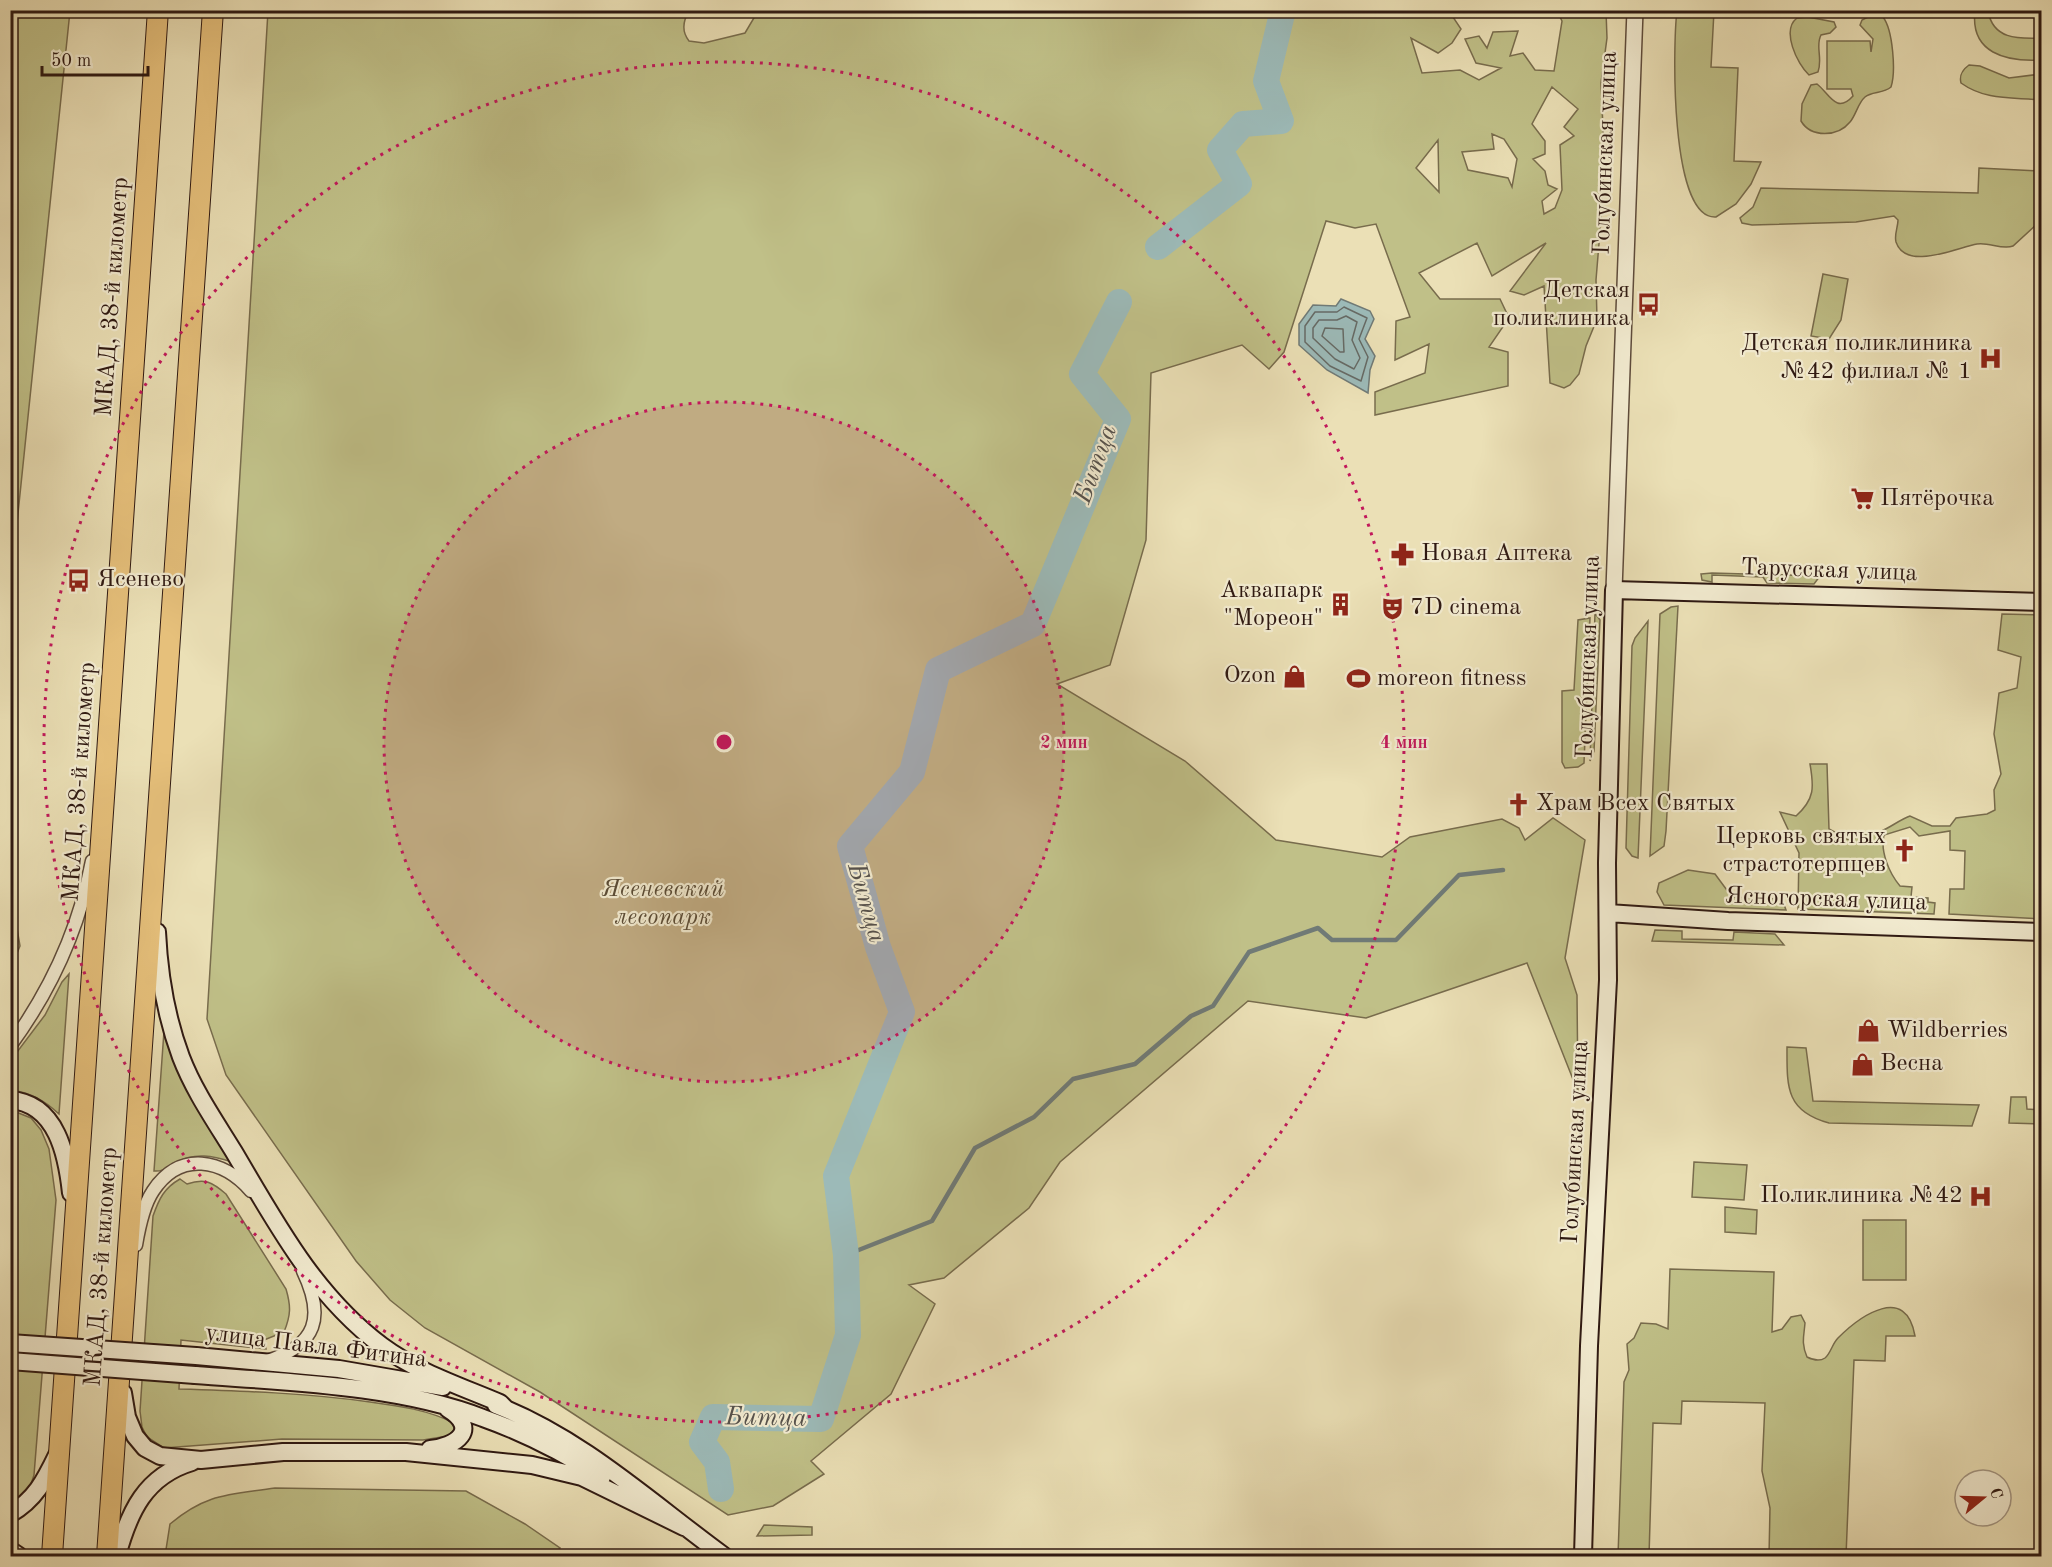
<svg xmlns="http://www.w3.org/2000/svg" width="2052" height="1567" font-family="'Old Standard TT',serif">
	<style>
		.green { fill: #c0c088; stroke: #786c4d; stroke-width: 1.5; fill-rule: evenodd }
		.water { fill: #9cbab8; stroke: #707a76; stroke-width: 1.5 }
		.lines { fill: none; stroke-linecap: round; stroke-linejoin: round }
		.shore { stroke: #666a65; stroke-width: 1.5 }
		.stream { stroke: #707a76; stroke-width: 4.5 }
		.river { stroke: #9cbab8; stroke-width: 26 }
		.minor-casing { stroke: #5e4b3b; stroke-width: 15 }
		.tertiary-casing { stroke: #5e4b3b; stroke-width: 18 }
		.secondary-casing { stroke: #2f1912; stroke-width: 20 }
		.trunk-casing { stroke: #2f1912; stroke-width: 22 }
		.minor { stroke: #f2ebd0; stroke-width: 12 }
		.tertiary { stroke: #f2ebd0; stroke-width: 15 }
		.secondary { stroke: #f2ebd0; stroke-width: 16 }
		.trunk { stroke: #e6c07b; stroke-width: 20 }
		.secondary-bridge-casing { stroke: #2f1912; stroke-width: 20; stroke-linecap: butt }
		.secondary-bridge { stroke: #f2ebd0; stroke-width: 16 }
		.ring { fill: none; stroke: #c2185b; stroke-width: 3; stroke-dasharray: 3 6 }
		.labels { text-anchor: middle; dominant-baseline: central; stroke-width: 4.5; stroke-linejoin: round; paint-order: stroke }
		.street-label { font-size: 24px; fill: #2f1912; stroke: #f2ebd0 }
		.poi-label { font-size: 24px; fill: #2f1912; stroke: #f2ebd0; text-anchor: start }
		.park-label { font-size: 24px; font-style: italic; fill: #5a4b35; stroke: #f2ebd0 }
		.water-label { font-size: 26px; font-style: italic; fill: #55514c; stroke: #f2ebd0 }
		.centre { fill: #c2185b; stroke: #f2ebd0; stroke-width: 3 }
		.ring-label { font-size: 18px; text-anchor: middle; font-weight: bold; fill: #c2185b; stroke: #f2ebd0; stroke-width: 4.5; stroke-linejoin: round; paint-order: stroke }
	</style>
	<rect width="100%" height="100%" fill="#ebe0b6"/>
	<filter id="stains"><feTurbulence type="fractalNoise" baseFrequency=".00333" numOctaves="4"/><feColorMatrix values="0 0 0 0 .2 0 0 0 0 .09 0 0 0 0 .02 0 0 0 .5 -.17"/></filter>
	<radialGradient id="worn" r=".72"><stop offset=".6" stop-color="#630" stop-opacity="0"/><stop offset="1" stop-color="#630" stop-opacity=".3"/></radialGradient>
	<!-- green -->
	<path class="green" d="M11,10L70,11L11,581L10,11Z
		M758,11H1449L1461,29L1452,43L1438,53L1411,38L1422,73L1460,70L1479,80L1501,68L1476,63L1465,39L1479,36L1487,48L1493,32L1518,31L1510,56L1523,53L1535,70L1554,71L1562,21L1557,11H1606L1607,38L1601,83L1604,151L1601,219L1596,280L1597,319L1586,346L1579,374L1570,385L1564,388L1550,383L1544,286L1524,295L1510,291L1546,243L1492,276L1477,243L1419,273L1440,299H1500L1509,318L1489,347L1508,352V386L1375,415V392L1425,373L1429,344L1395,360L1396,321L1410,317L1376,224L1355,228L1326,221L1284,352L1269,369L1242,345L1151,373L1146,540L1110,665L1057,684L1185,761L1276,840L1382,857L1410,837L1502,819L1519,828L1525,840L1553,818L1585,840L1565,958L1577,995L1578,1092L1527,963L1366,1018L1248,1001L1060,1162L1029,1208L944,1278L909,1285L935,1304L891,1394L811,1461L824,1474L773,1506L728,1515L540,1392L425,1328L390,1300L356,1261L226,1075L207,1019L268,11H689C683,21 681,31 689,41L704,43L745,33ZM1552,87L1578,109L1564,127L1574,136L1560,145L1562,190L1555,208L1544,214L1542,201L1557,189L1548,185L1545,171L1533,159L1545,154V141L1532,124ZM1492,134L1504,139L1517,159L1512,187L1508,178L1468,170L1462,152L1494,149ZM1438,140L1439,192L1416,168Z
		M1677,11H1714L1711,67L1738,68L1734,161L1761,162L1751,184L1736,204L1716,217C1669,220 1673,42 1677,11Z
		M1975,11H1988C1993,39 2017,39 2041,38V60C2006,62 1970,53 1975,11Z
		M1872,15L1883,17C1893,30 1896,72 1891,87C1883,94 1872,91 1865,97C1858,103 1856,115 1850,122C1838,137 1811,138 1801,121L1802,104L1811,85L1817,84C1829,93 1836,115 1853,96L1851,89H1827V41H1870L1871,52L1873,39L1860,25L1862,20Z
		M1808,17L1834,22L1836,27L1830,33L1821,35C1815,46 1823,58 1818,72L1809,75C1797,64 1781,30 1797,18Z
		M1969,65L1980,66L2009,78L2041,74V100C2013,97 1986,101 1961,83C1959,75 1962,70 1969,65Z
		M1979,168L2041,171V225L2037,224L2013,246C2002,250 1989,242 1977,244C1958,247 1906,272 1896,242C1894,235 1898,227 1898,220L1894,216L1856,222L1752,225L1742,223L1740,218L1753,207L1761,188L1978,193Z
		M1823,274L1848,279L1841,320L1829,339L1811,336Z
		M1701,574L1712,573L1820,576L1814,584L1767,583L1763,577L1712,575V582L1702,580Z
		M1678,606L1666,831L1664,846L1650,856L1660,614L1671,607Z
		M1595,613L1600,620L1594,751L1590,761Z
		M2002,614L2041,615V919L1949,914L1950,889H1964L1965,851L1950,850V831L1919,836L1910,827L1884,835C1880,851 1889,873 1900,886L1912,887L1911,897L1928,898V902L1935,903L1934,914L1798,909L1799,853L1780,812L1796,816C1815,799 1814,787 1810,764H1827L1829,829L1851,841C1860,833 1869,836 1879,832C1890,828 1899,820 1910,816L1932,826H1950L1956,818L1987,814L1995,810L1994,790L2001,774L1994,734L1999,693L2017,688L2021,657L1998,650Z
		M1590,618L1584,763L1578,767L1565,768L1562,762V691L1574,690L1578,620Z
		M1648,621L1638,858L1632,856L1626,848L1632,646L1635,638Z
		M1688,870L1715,874L1732,897L1782,899L1786,910L1664,905L1657,892L1659,883Z
		M16,923L20,946L11,968V929Z
		M1655,930L1682,931V939L1733,940L1734,932L1775,934L1784,945L1652,941Z
		M69,974L59,1114C44,1100 31,1093 11,1090V1060L45,1015L62,982Z
		M164,1031L182,1080L232,1162C213,1156 196,1152 176,1162C168,1166 164,1172 154,1171Z
		M1787,1047L1806,1048L1813,1101L1979,1105L1972,1126L1829,1123C1785,1111 1787,1086 1787,1047Z
		M2011,1097H2026L2027,1109L2041,1110V1124L2009,1123Z
		M11,1110L31,1118L41,1130L49,1149L56,1200L34,1475L29,1490L11,1506Z
		M1694,1162L1747,1165L1744,1200L1692,1197Z
		M180,1179L187,1184C205,1178 212,1182 226,1194L286,1289C291,1306 291,1315 284,1332L264,1340L266,1349L181,1340L179,1389C243,1391 307,1393 370,1402C400,1406 428,1410 454,1423V1430L448,1436L423,1440L282,1439L164,1448L147,1437L142,1427L140,1411L153,1216C159,1199 164,1188 180,1179Z
		M1725,1207L1757,1210L1756,1234L1725,1232Z
		M1863,1220H1906V1280H1863Z
		M1670,1269L1774,1272L1772,1332L1782,1329L1791,1317L1801,1315L1805,1323C1804,1336 1801,1343 1807,1357C1813,1360 1819,1362 1825,1358C1831,1353 1832,1344 1838,1338C1861,1315 1906,1284 1915,1336H1886L1885,1361L1854,1360L1846,1556H1769L1770,1508L1762,1471L1765,1403L1682,1401L1681,1424L1653,1423L1649,1556H1618L1624,1382L1629,1370L1627,1344L1634,1338L1641,1323L1656,1324L1668,1329Z
		M275,1488L466,1491L525,1524L560,1548L554,1556H165L170,1524C207,1493 229,1495 275,1488Z
		M764,1525L812,1527V1535L757,1536Z
		M780,1550L822,1552L821,1556H777Z"/>
	<!-- water -->
	<path class="water" d="M1341,299L1370,311L1374,319L1365,339L1375,356L1370,370L1368,393L1327,370L1299,345V324L1313,305L1336,306Z"/>
	<g class="lines">
		<!-- shore -->
		<path class="shore" d="M1344,307L1367,318L1359,339L1368,357L1361,381L1330,366L1305,342V326L1315,312H1337Z
			M1346,316L1357,322L1352,340L1360,358L1354,369L1335,359L1313,338V328L1319,320H1337Z
			M1325,328L1343,329L1344,352H1340L1322,336Z"/>
		<!-- stream -->
		<path class="stream" d="M846,1255L932,1221L975,1148L1034,1117L1073,1079L1135,1064L1191,1016L1213,1006L1249,952L1318,928L1332,940H1396L1459,875L1503,870"/>
		<!-- river -->
		<path class="river" d="M1158,247L1239,184L1220,150L1243,124L1281,121L1266,81L1283,10
			M721,1489L717,1462L702,1442L713,1417L821,1419L848,1335L846,1255L836,1176L902,1012L878,947L850,846L912,772L938,670L1033,624L1118,419L1082,374L1119,302"/>
		<defs>
			<path id="minor" d="M10,1046C51,990 79,929 92,861
				M136,1245C139,1227 143,1206 153,1191C180,1150 223,1159 251,1191
				M267,1361C317,1345 325,1317 303,1271"/>
			<path id="tertiary" d="M1614,590L1635,10"/>
			<path id="secondary" d="M1608,913L1728,921L2042,932
				M157,932C159,974 166,1017 181,1057C194,1091 215,1121 234,1152C276,1223 314,1295 382,1346C417,1372 460,1386 500,1403L506,1409
				M10,1100C57,1103 67,1156 71,1193
				M196,1356L339,1369L443,1387
				M195,1375C286,1382 398,1385 483,1418C525,1433 564,1453 602,1477
				M123,1393L127,1417L135,1436L145,1448L160,1456L201,1460L283,1452H406L532,1465L582,1477L684,1527
				M496,1405C583,1439 650,1502 724,1556
				M430,1449C456,1447 480,1429 448,1409
				M10,1514C35,1500 45,1480 57,1455
				M10,1550L19,1556
				M117,1556C129,1512 145,1476 192,1462
				M1583,1556L1589,1346L1608,980L1607,863L1614,590L2042,602"/>
			<path id="trunk" d="M52,1556L158,10
				M107,1556L213,10"/>
		</defs>
		<!-- minor casing -->
		<use href="#minor" class="minor-casing"/>
		<!-- tertiary casing -->
		<use href="#tertiary" class="tertiary-casing"/>
		<!-- secondary casing -->
		<use href="#secondary" class="secondary-casing"/>
		<!-- trunk casing -->
		<use href="#trunk" class="trunk-casing"/>
		<!-- minor -->
		<use href="#minor" class="minor"/>
		<!-- tertiary -->
		<use href="#tertiary" class="tertiary"/>
		<!-- secondary -->
		<use href="#secondary" class="secondary"/>
		<!-- trunk -->
		<use href="#trunk" class="trunk"/>
		<defs>
			<path id="secondary-bridge" d="M10,1343L196,1356
				M10,1361L195,1375"/>
		</defs>
		<!-- secondary-bridge casing -->
		<use href="#secondary-bridge" class="secondary-bridge-casing"/>
		<!-- secondary-bridge -->
		<use href="#secondary-bridge" class="secondary-bridge"/>
	</g>
	<!-- distance rings -->
	<circle cx="724" cy="742" r="340" fill="#c2185b" fill-opacity=".12"/>
	<g class="ring">
		<circle cx="724" cy="742" r="340"/>
		<circle cx="724" cy="742" r="680"/>
	</g>
	<!-- icons -->
	<defs>
		<symbol id="bus-bare" viewBox="-9 -9 18 18"><path d="M-5-6H5V4H4V6H2V4H-2V6H-4V4H-5ZM-3.5-4V0h7V-4ZM-3.5 1.2v1.5H-2V1.2ZM2 1.2v1.5H3.5V1.2Z" fill="#8f2418" stroke="#f2ebd0" stroke-width="2.5" paint-order="stroke"/></symbol>
		<symbol id="hospital-bare" viewBox="-9 -9 18 18"><path d="M-5-5h3v3.5h4V-5h3V5h-3V1.5h-4V5h-3Z" fill="#8f2418" stroke="#f2ebd0" stroke-width="2.5" paint-order="stroke"/></symbol>
		<symbol id="supermarket-bare" viewBox="-9 -9 18 18"><path d="M-6-5.5h2.5l.6 2H6L4.5 2H-2.5L-4.4-4H-6ZM-1.5 3.2a1.3 1.3 0 1 0 .1 0ZM3 3.2a1.3 1.3 0 1 0 .1 0Z" fill="#8f2418" stroke="#f2ebd0" stroke-width="2.5" paint-order="stroke"/></symbol>
		<symbol id="pharmacy-bare" viewBox="-9 -9 18 18"><path d="M-2-6h4v4h4v4h-4v4h-4v-4h-4v-4h4Z" fill="#8f2418" stroke="#f2ebd0" stroke-width="2.5" paint-order="stroke"/></symbol>
		<symbol id="building-bare" viewBox="-9 -9 18 18"><path d="M-4-6H4V6H1V3H-1V6H-4ZM-2.5-4.3h1.7v1.8h-1.7ZM.8-4.3h1.7v1.8H.8ZM-2.5-1h1.7V.8h-1.7ZM.8-1h1.7V.8H.8Z" fill="#8f2418" stroke="#f2ebd0" stroke-width="2.5" paint-order="stroke"/></symbol>
		<symbol id="theatre-bare" viewBox="-9 -9 18 18"><path d="M-5-5.5Q0-4 5-5.5V0Q5 5 0 6Q-5 5-5 0ZM-3.3-2.5H-1v1.5H-3.3ZM1-2.5H3.3v1.5H1ZM-2.8 1Q0 5.5 2.8 1Z" fill="#8f2418" stroke="#f2ebd0" stroke-width="2.5" paint-order="stroke"/></symbol>
		<symbol id="shop-bare" viewBox="-9 -9 18 18"><path d="M-5-2.5h2.3a2.7 3.5 0 0 1 5.4 0H5L5.5 6h-11ZM-1.5-2.5h3a1.5 2.3 0 0 0-3 0Z" fill="#8f2418" stroke="#f2ebd0" stroke-width="2.5" paint-order="stroke"/></symbol>
		<symbol id="stadium-bare" viewBox="-9 -9 18 18"><path d="M0-5a6.5 5 0 1 0 0 10a6.5 5 0 1 0 0-10ZM-3.5-1.8h7v3.6h-7Z" fill="#8f2418" stroke="#f2ebd0" stroke-width="2.5" paint-order="stroke"/></symbol>
		<symbol id="church-bare" viewBox="-9 -9 18 18"><path d="M-1.2-6h2.4v3.5h3.3v2.4h-3.3V6h-2.4V-.1h-3.3v-2.4h3.3Z" fill="#8f2418" stroke="#f2ebd0" stroke-width="2.5" paint-order="stroke"/></symbol>
	</defs>
	<g fill-rule="evenodd">
		<use href="#bus-bare" x="1632" y="288" width="33" height="33"/>
		<use href="#hospital-bare" x="1974" y="342" width="33" height="33"/>
		<use href="#supermarket-bare" x="1846" y="482" width="33" height="33"/>
		<use href="#pharmacy-bare" x="1386" y="538" width="33" height="33"/>
		<use href="#bus-bare" x="62" y="564" width="33" height="33"/>
		<use href="#building-bare" x="1324" y="588" width="33" height="33"/>
		<use href="#theatre-bare" x="1376" y="592" width="33" height="33"/>
		<use href="#shop-bare" x="1278" y="660" width="33" height="33"/>
		<use href="#stadium-bare" x="1342" y="662" width="33" height="33"/>
		<use href="#church-bare" x="1502" y="788" width="33" height="33"/>
		<use href="#church-bare" x="1888" y="834" width="33" height="33"/>
		<use href="#shop-bare" x="1852" y="1014" width="33" height="33"/>
		<use href="#shop-bare" x="1846" y="1048" width="33" height="33"/>
		<use href="#hospital-bare" x="1964" y="1180" width="33" height="33"/>
	</g>
	<g class="labels">
		<!-- street labels -->
		<g class="street-label">
			<text transform="translate(1606 153) rotate(-88)">Голубинская улица</text>
			<text transform="translate(113 297) rotate(-86)">МКАД, 38-й километр</text>
			<text transform="translate(1829 571) rotate(2)">Тарусская улица</text>
			<text transform="translate(1589 657) rotate(-88)">Голубинская улица</text>
			<text transform="translate(80 782) rotate(-86)">МКАД, 38-й километр</text>
			<text transform="translate(1826 900) rotate(2)">Ясногорская улица</text>
			<text transform="translate(1576 1142) rotate(-87)">Голубинская улица</text>
			<text transform="translate(102 1267) rotate(-86)">МКАД, 38-й километр</text>
			<text transform="translate(316 1347) rotate(7)">улица Павла Фитина</text>
		</g>
		<!-- poi labels -->
		<g class="poi-label">
			<text x="1630" y="291" text-anchor="end">Детская<tspan x="1630" dy="28">поликлиника</tspan></text>
			<text x="1972" y="344" text-anchor="end">Детская поликлиника<tspan x="1972" dy="28">№42 филиал № 1</tspan></text>
			<text x="1880" y="499">Пятёрочка</text>
			<text x="1421" y="554">Новая Аптека</text>
			<text x="97" y="580">Ясенево</text>
			<text x="1323" y="591" text-anchor="end">Аквапарк<tspan x="1323" dy="28">"Мореон"</tspan></text>
			<text x="1410" y="608">7D cinema</text>
			<text x="1276" y="676" text-anchor="end">Ozon</text>
			<text x="1377" y="679">moreon fitness</text>
			<text x="1536" y="804">Храм Всех Святых</text>
			<text x="1886" y="837" text-anchor="end">Церковь святых<tspan x="1886" dy="28">страстотерпцев</tspan></text>
			<text x="1887" y="1031">Wildberries</text>
			<text x="1880" y="1064">Весна</text>
			<text x="1963" y="1196" text-anchor="end">Поликлиника №42</text>
		</g>
		<!-- park labels -->
		<g class="park-label">
			<text x="663" y="890">Ясеневский<tspan x="663" dy="28">лесопарк</tspan></text>
		</g>
		<!-- water labels -->
		<g class="water-label">
			<text transform="translate(1096 464) rotate(-70)">Битца</text>
			<text transform="translate(866 903) rotate(74)">Битца</text>
			<text transform="translate(766 1418) rotate(1)">Битца</text>
		</g>
	</g>
	<circle cx="724" cy="742" r="9" class="centre"/>
	<g class="ring-label">
		<text x="1064" y="748">2 мин</text>
		<text x="1404" y="748">4 мин</text>
	</g>
	<!-- margin -->
	<rect width="2052" height="1567" fill="none" stroke="#ebe0b6" stroke-width="36"/>
	<rect x="12" y="12" width="2028" height="1543" fill="none" stroke="#2f1912" stroke-width="3"/>
	<rect x="18" y="18" width="2016" height="1531" fill="none" stroke="#2f1912" stroke-width="1.5"/>
	<!-- north arrow -->
	<g transform="translate(1983 1498) rotate(71)"><circle r="28" fill="#f2ebd0" stroke="#a49784" stroke-width="1.5"/>
	<path d="M0-4.5L10 22L0 15L-10 22Z" fill="#8f2418"/>
	<text y="-9" font-size="16" font-weight="bold" text-anchor="middle" fill="#2f1912">С</text>
	</g>
	<!-- scale -->
	<path d="M42 66v9h106v-9" fill="none" stroke="#2f1912" stroke-width="3"/>
	<text x="51" y="66" font-size="18" fill="#2f1912" stroke="#f2ebd0" stroke-width="4.5" paint-order="stroke">50 m</text>
	<rect width="100%" height="100%" filter="url(#stains)"/>
	<rect width="100%" height="100%" fill="url(#worn)"/>
</svg>
